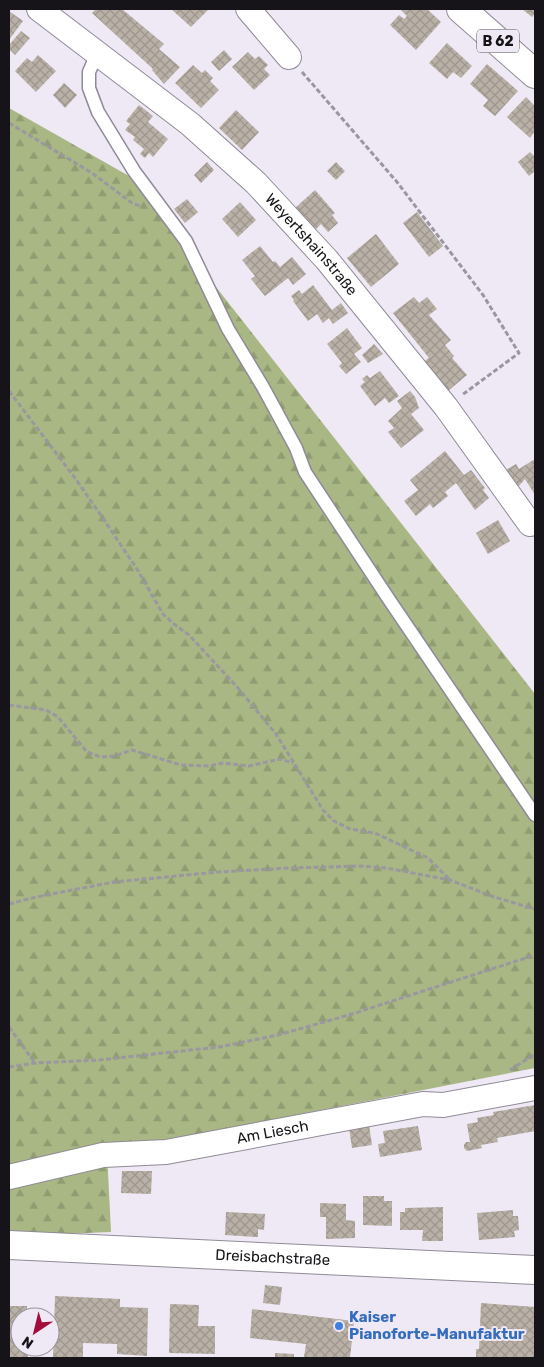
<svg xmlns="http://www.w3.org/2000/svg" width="544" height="1367" font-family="Rubik,sans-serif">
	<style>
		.forest { fill: url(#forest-firs) }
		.building { fill: url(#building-cross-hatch) }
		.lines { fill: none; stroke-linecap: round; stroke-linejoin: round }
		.lane-casing { stroke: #908b96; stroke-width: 15 }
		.street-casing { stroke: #908b96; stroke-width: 26 }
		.secondary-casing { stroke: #908b96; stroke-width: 30 }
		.primary-casing { stroke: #908b96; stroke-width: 30 }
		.path { stroke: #9a97a0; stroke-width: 3; stroke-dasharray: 5 2.5; stroke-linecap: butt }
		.lane { stroke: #fff; stroke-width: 12 }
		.street { stroke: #fff; stroke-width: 24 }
		.secondary { stroke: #fff; stroke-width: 28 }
		.primary { stroke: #fff; stroke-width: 28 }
		.shop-dot { fill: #3f7fe0; stroke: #eee9f5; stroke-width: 2 }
		.labels { text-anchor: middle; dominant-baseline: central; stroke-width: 4; stroke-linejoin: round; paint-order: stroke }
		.shield { fill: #eee9f5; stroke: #57545a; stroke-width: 1 }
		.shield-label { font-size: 14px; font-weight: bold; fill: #161418 }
		.street-label { font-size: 15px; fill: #161418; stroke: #eee9f5 }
		.shop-label { font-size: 15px; font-weight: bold; fill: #366cbe; stroke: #eee9f5; text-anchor: start }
	</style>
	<defs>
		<pattern id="forest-firs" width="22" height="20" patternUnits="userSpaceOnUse" patternTransform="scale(1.25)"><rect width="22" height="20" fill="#a8b784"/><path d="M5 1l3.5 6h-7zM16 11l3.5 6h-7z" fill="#909c71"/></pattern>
		<pattern id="building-cross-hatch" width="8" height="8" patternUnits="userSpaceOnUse" patternTransform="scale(1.25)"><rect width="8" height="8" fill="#b9b0a6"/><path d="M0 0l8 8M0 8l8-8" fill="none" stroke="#9e968e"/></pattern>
	</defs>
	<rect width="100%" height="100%" fill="#eee9f5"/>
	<!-- forest -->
	<path class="forest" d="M9,108L129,176L535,694V1068L107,1152L111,1232L9,1236Z"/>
	<!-- building -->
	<path class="building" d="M96,9H122L164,44L159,49L180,67L164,84L152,70L153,69L92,13Z
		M171,9H209L191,27Z
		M400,9H427L441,22L416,50L390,25L399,15L404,19L407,16Z
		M522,9H535V13L532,17Z
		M9,11L23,21L9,40Z
		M21,31L30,38L15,55L9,49V45Z
		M447,43L472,66L461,78L453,72L447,79L429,63Z
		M224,50L232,59L219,71L211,62Z
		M248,52L255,59L259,56L268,65L264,69L270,75L254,90L232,67Z
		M38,55L56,71L36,92L15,71L27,58L32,62Z
		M487,64L518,91L495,116L483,106L488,100L470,84Z
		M193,65L202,73L205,70L213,78L210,81L219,90L201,108L175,83Z
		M64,83L77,95L65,108L53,95Z
		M526,97L535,106V131L530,138L507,117Z
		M139,105L153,116L148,122L168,139L153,157L149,153L145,158L140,154L144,149L133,140L135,137L125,130L130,124L126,121Z
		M236,110L259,132L242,150L219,128Z
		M530,152L535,157V171L529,176L518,162Z
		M207,162L214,170L201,183L194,175Z
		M336,162L345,171L336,180L327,171Z
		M315,190L335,213L332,215L338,223L328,232L321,224L314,231L295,208Z
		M187,199L198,212L185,223L174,209Z
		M240,202L256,220L238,237L222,219Z
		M417,212L443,246L429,257L403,223Z
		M376,234L399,264L371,287L347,258Z
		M260,246L273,262L275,261L280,267L292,257L306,274L293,285L288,278L265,296L251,279L255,276L242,260Z
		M313,285L332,310L341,303L348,313L333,324L329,318L323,323L317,314L308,321L293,301L294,300L291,296L299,290L302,294Z
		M414,297L419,303L427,297L437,309L429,315L451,340L445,345L454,356L452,358L467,375L448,391L423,362L429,358L393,313Z
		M347,328L362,348L354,354L361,362L346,374L339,366L342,363L327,344Z
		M374,344L383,354L368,363L362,355Z
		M380,371L399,396L389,403L385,398L375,406L360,386L365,382L362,379L367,375L370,378Z
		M410,391L415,397L419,408L411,414L424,430L401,448L388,432L394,428L388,421L402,408L397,401Z
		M445,451L464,475L471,470L485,488L483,490L489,498L475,510L456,483L445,492L448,496L433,508L430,504L416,516L404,501L418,490L410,480Z
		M535,459V495L525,479L518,487L506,470L516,464L519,469Z
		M498,520L510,541L488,554L476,533Z
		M535,1105V1131L497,1138L498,1142L481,1145L482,1148L467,1151L464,1148V1145L466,1142H470L467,1124L478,1122L477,1118L494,1115L493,1112Z
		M369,1125L372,1145L352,1148L349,1128Z
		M418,1126L422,1150L380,1157L378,1144L385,1143L383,1131Z
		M122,1171H152L151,1194L121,1193Z
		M363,1196H384V1201H392V1226L363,1225Z
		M320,1203L346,1204V1220L355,1221V1238L326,1239V1217H320Z
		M443,1207V1241H422L423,1230H400V1212H405V1208Z
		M513,1210V1216H518L519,1230L514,1231L515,1237L479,1240L477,1213Z
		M226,1212L265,1214L264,1230L258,1229V1237L225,1235Z
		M265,1285L282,1287L280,1305L263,1303Z
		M55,1296L120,1299V1307L148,1308L147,1356L117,1354V1344L83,1343V1358H53Z
		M481,1303L535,1307V1358H476V1349H479Z
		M170,1304L199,1305L198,1326H215V1354L169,1353Z
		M9,1306H27V1317H20V1347H28V1358H9Z
		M252,1309L354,1321L350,1358L304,1357L306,1344L250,1338Z
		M275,1353L294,1354V1358H275Z"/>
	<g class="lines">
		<defs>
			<path id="lane" d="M97,54L89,72V88L98,112L134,171L186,241L228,329L263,387L296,448L305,472L388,598L535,815"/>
			<g id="street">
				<path id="s1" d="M39,9L190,124L256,183L327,260L446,407L530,524L535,521"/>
				<path d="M248,9L289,57"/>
				<path id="s2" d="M9,1177L103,1155L166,1152L423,1104L443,1105L535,1088"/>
			</g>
			<g id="secondary">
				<path id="s3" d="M9,1245L535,1270"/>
			</g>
			<path id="primary" d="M461,9L535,74"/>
		</defs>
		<!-- lane casing -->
		<use href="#lane" class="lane-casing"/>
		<!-- street casing -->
		<use href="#street" class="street-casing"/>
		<!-- secondary casing -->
		<use href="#secondary" class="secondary-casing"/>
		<!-- primary casing -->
		<use href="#primary" class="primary-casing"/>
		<!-- path -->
		<path class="path" d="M302,72L397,182L483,295L519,353L462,395
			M9,123L92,173L132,203L140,206
			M9,391L75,478L100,514L137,569L163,614L174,624L189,635L238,688L276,734L323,810L334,821L350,829L375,833L428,858L450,880
			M9,705L46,710L58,717L87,752L101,757L115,756L132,750L181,765L209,766L223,763L249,766L280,759L293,763
			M9,904L36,897L114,882L218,872L290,868L360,866L386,868L450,880L494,897L535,909
			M9,1027L35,1063
			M9,1067L35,1063L99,1060L219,1047L278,1035L349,1015L535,955
			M510,1070L535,1054"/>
		<!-- lane -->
		<use href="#lane" class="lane"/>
		<!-- street -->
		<use href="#street" class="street"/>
		<!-- secondary -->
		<use href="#secondary" class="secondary"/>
		<!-- primary -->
		<use href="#primary" class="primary"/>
	</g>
	<!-- markers -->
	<circle class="shop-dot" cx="339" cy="1326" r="5"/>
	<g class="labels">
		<!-- shield labels -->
		<rect class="shield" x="477" y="29.5" width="42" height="23" rx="4"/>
		<g class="shield-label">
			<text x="498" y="41">B 62</text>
		</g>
		<!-- street labels -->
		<g class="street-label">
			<text stroke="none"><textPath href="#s1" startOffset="361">Weyertshainstraße</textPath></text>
			<text stroke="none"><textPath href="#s2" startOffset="268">Am Liesch</textPath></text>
			<text stroke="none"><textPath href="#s3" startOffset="264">Dreisbachstraße</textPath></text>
		</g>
		<!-- shop labels -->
		<g class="shop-label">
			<text x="349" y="1317">Kaiser<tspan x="349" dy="17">Pianoforte-Manufaktur</tspan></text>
		</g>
	</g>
	<!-- border -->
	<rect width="544" height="1367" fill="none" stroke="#161418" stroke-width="20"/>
	<!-- north arrow -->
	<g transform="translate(35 1332) rotate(215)"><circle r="24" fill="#eee9f5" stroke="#98949d"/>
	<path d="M0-4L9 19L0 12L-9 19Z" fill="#a50c3e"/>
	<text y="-8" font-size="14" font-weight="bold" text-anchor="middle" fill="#161418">N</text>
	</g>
</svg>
